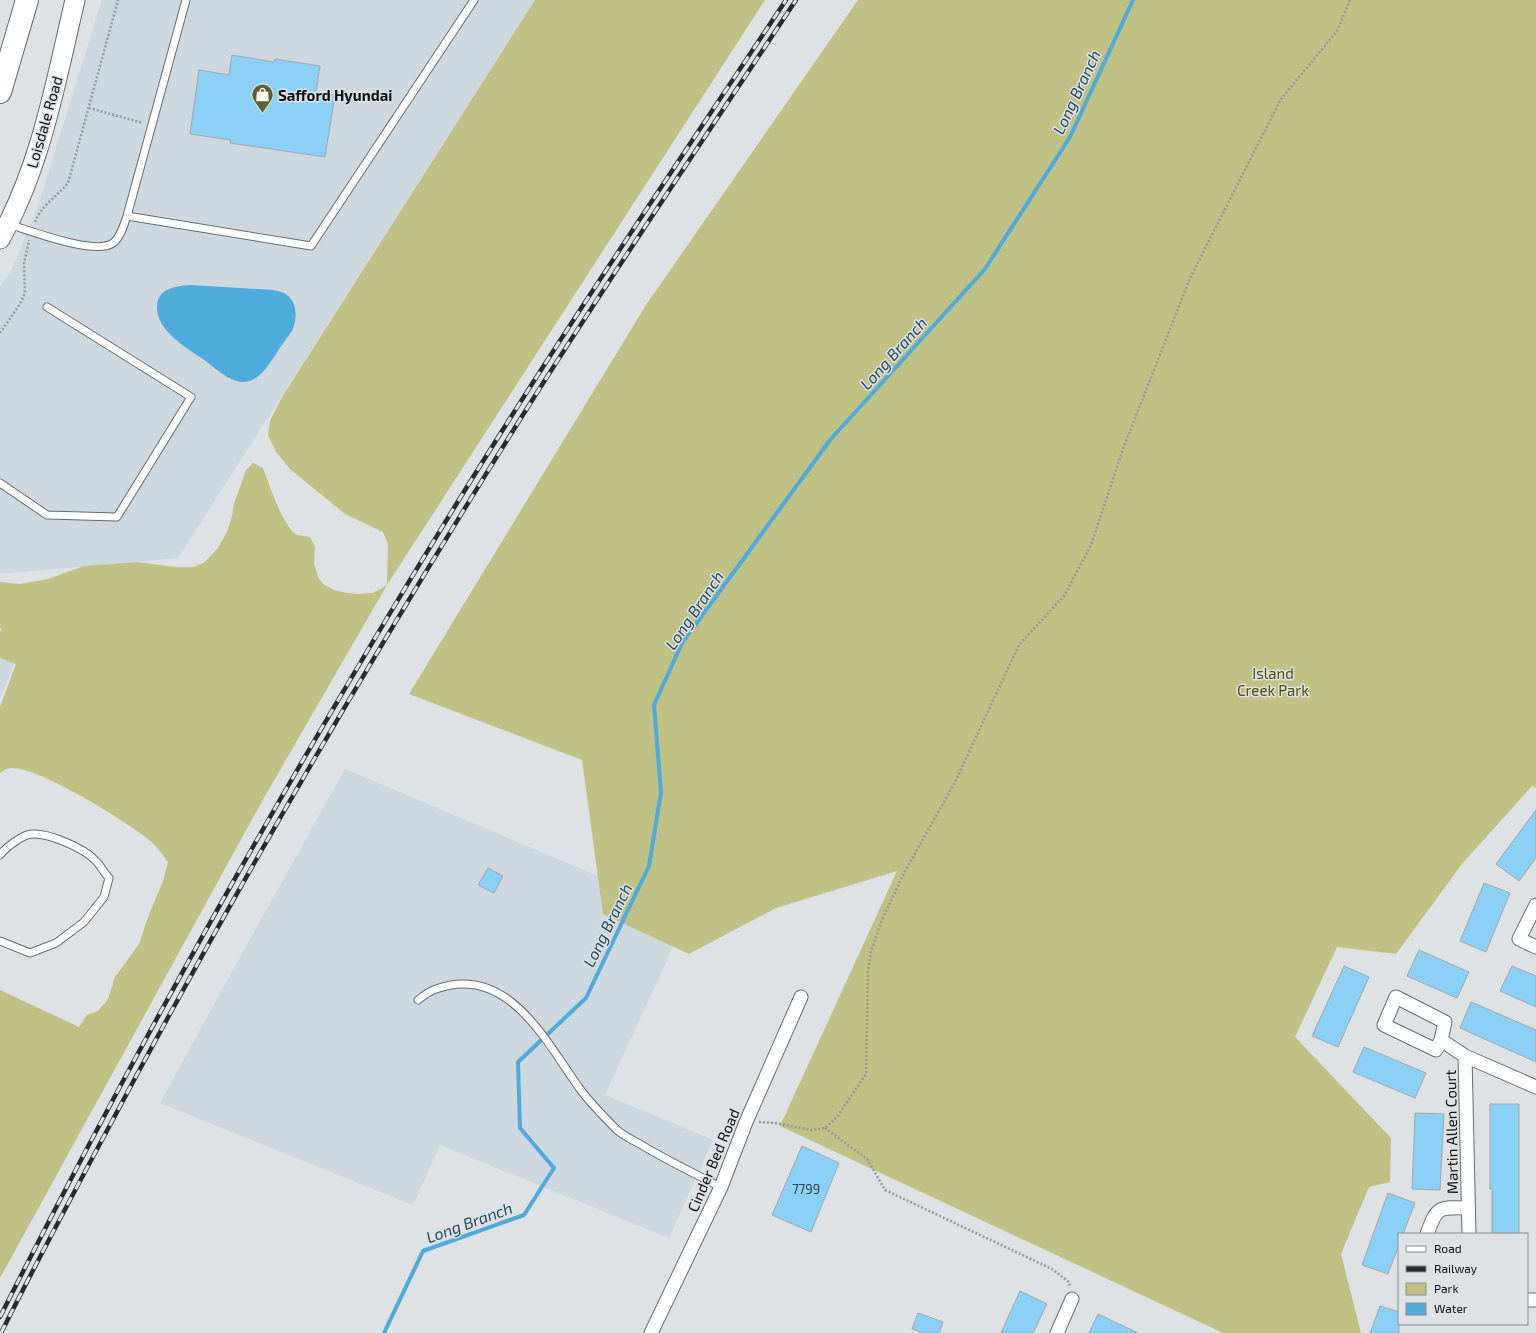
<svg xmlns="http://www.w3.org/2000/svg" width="1536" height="1333" font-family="'Exo 2',sans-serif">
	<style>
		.built { fill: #cdd8df }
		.green { fill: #c0c285 }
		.water { fill: #4fabdb }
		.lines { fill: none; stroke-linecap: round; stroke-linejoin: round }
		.stream { stroke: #4fabdb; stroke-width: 4 }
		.building { fill: #8ad0f7; stroke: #a3a7a9 }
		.service-casing { stroke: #686b6d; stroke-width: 9 }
		.minor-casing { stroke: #686b6d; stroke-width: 15 }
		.secondary-casing { stroke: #686b6d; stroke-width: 21 }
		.motorway-casing { stroke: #686b6d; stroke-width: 24 }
		.path { stroke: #979a9b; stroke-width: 2.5; stroke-dasharray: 2 2; stroke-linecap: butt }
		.service { stroke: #fff; stroke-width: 7 }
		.minor { stroke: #fff; stroke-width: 13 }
		.secondary { stroke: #fff; stroke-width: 19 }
		.motorway { stroke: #fff; stroke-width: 22 }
		.rail-casing { stroke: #292a2b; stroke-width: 4.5 }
		.rail { stroke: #dee2e4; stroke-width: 3; stroke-dasharray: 9; stroke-linecap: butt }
		.labels { text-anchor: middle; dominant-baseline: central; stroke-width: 3; stroke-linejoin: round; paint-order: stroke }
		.number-label { font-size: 13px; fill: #2d3f4a }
		.poi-label { font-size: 15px; font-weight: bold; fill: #0e0f10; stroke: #dee2e4; text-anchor: start }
		.street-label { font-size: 15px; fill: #0e0f10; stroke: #dee2e4 }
		.park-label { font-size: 15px; fill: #4c4d06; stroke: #dee2e4 }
		.water-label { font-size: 16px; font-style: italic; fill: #22495e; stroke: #dee2e4 }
	</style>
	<rect width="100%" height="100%" fill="#dee2e4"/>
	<!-- built -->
	<path class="built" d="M102,0H535L178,558L0,574V287L11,271L37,209Z
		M0,622L26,633L0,699Z
		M345,769L688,914L605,1095L713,1140L669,1238L440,1145L413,1205L160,1103L218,997Z"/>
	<!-- green -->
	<path class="green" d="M535,0H765L387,585L265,796L0,1278V990L79,1027L87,1015L98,1011L108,999L115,977L139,944L148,917L163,881L168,862C162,854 156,845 148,839C126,821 37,766 11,768C7,768 3,771 0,773V707L16,664L0,658V633L2,628H0V582L20,584L48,579L84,566L137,562L175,567H194L205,562L218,548L227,532L232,516L234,504L246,470L253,463L263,468C269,483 283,528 297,535C301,536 306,536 310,537L315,547L314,563L318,577L323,584L334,590L347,593L358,594L373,593L387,585L388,544L383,532L345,514L290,469L276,452L268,435L270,421L282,397Z
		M858,0H1536V788L1532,786L1462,864L1396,954L1337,947L1295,1037L1391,1138L1390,1182L1369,1187L1341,1254L1361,1333H1223L780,1126L897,871L776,908L689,954L603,914L582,760L409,694L646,305Z"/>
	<!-- water -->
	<path class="water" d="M190,285L273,290C278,291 283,292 287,295C298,303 297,320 292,331C288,337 283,343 279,349C271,361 260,383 242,382C228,381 214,367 203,359C185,347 156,330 157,306C158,288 176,286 190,285Z"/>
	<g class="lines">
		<!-- stream -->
		<path class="stream" d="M384,1333L423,1251L524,1215L554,1168L520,1128L518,1062L586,998L649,866L661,792L654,705L682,643L830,440L985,269L1070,137L1133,0"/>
	</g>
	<!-- building -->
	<path class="building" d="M232,55L274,62L275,59L320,66L316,92L335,95L325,157L230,143L231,140L190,134L199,70L229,75Z
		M1536,810V858L1519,881L1496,864Z
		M488,868L503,876L494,893L478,885Z
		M1484,883L1510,893L1486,952L1460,941Z
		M1419,950L1469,972L1457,998L1407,976Z
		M1344,966L1369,977L1338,1047L1312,1036Z
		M1512,966L1536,976V1007L1500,991Z
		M1471,1002L1536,1030V1062L1460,1028Z
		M1364,1047L1426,1073L1415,1098L1353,1072Z
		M1490,1104H1519V1234H1492V1189H1490Z
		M1415,1113L1444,1114L1440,1190L1412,1189Z
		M802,1146L839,1163L811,1232L772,1215Z
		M1388,1193L1415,1203L1403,1234H1399V1245L1388,1274L1362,1265Z
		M1020,1291L1047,1304L1033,1333H1001Z
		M1380,1306L1399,1312V1333H1370Z
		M918,1313L943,1322L939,1333H923L912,1329Z
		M1098,1314L1138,1333H1089Z"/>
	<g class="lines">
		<defs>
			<path id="service" d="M127,216L311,246L474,0
				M8,224C29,230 95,256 113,243C120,238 124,225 127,216L186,0
				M0,483L47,515L117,517L191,397L47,307
				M0,855C5,848 19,838 27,835C44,830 84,848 96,861C101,866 104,873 109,878L104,897L84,922L56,943L30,953L0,941
				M418,1000C423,996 430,991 436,989C508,963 546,1042 580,1089C591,1104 604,1117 617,1130C623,1135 632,1140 640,1144C666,1160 693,1173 721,1187"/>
			<path id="minor" d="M1536,905L1519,939L1536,947
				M1396,997L1445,1022L1441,1040L1436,1050L1384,1025Z
				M1441,1040L1465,1056L1536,1087
				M1465,1056L1469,1234
				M1427,1234C1437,1206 1439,1207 1468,1208
				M1527,1300H1536
				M651,1333L721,1187L746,1122L801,997
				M1057,1333L1072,1299"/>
			<path id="secondary" d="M0,239C41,166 56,81 75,0"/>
			<path id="motorway" d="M0,92L27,0"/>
		</defs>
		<!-- service casing -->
		<use href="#service" class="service-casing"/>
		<!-- minor casing -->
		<use href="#minor" class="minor-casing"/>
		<!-- secondary casing -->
		<use href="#secondary" class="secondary-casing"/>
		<!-- motorway casing -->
		<use href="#motorway" class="motorway-casing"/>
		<!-- path -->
		<path class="path" d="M89,108L143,123
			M35,222C41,206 57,196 68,183L118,0
			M0,333L20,304L25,293L24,264L29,240
			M759,1122L775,1123L811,1130L825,1128L837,1117L866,1074L868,971L871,952L881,922L904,873L954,784L1019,645L1064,596L1091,545L1123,449L1190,278L1281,99L1337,31L1350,0
			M825,1128L867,1159L885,1190L1052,1269L1069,1282L1070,1287"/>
		<!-- service -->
		<use href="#service" class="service"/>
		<!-- minor -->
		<use href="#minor" class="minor"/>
		<!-- secondary -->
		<use href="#secondary" class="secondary"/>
		<!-- motorway -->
		<use href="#motorway" class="motorway"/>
		<defs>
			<path id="rail" d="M0,1317C140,1039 294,768 457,503C562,333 675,167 786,0
				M1,1333C36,1263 73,1194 110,1125C239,882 379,644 526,410C613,272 706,136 796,0"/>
		</defs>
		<!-- rail casing -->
		<use href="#rail" class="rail-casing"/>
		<!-- rail -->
		<use href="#rail" class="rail"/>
	</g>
	<!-- icons -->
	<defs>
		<symbol id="shop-pin" viewBox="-11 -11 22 30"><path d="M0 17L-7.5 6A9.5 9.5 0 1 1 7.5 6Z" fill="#5f602d" stroke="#dee2e4"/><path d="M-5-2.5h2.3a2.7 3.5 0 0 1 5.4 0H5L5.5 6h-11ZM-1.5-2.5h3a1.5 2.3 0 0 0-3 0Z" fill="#fff"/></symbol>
	</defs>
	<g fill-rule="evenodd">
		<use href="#shop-pin" x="250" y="82" width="25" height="34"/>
	</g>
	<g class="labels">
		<!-- number labels -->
		<g class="number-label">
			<text x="806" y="1189">7799</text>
		</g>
		<!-- poi labels -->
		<g class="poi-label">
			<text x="278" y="95">Safford Hyundai</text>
		</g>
		<!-- street labels -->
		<g class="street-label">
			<text transform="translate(44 122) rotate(-74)">Loisdale Road</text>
			<text transform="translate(1451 1132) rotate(-91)">Martin Allen Court</text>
			<text transform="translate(713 1160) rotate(-67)">Cinder Bed Road</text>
		</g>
		<!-- park labels -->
		<g class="park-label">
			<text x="1273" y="673">Island<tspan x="1273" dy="17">Creek Park</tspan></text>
		</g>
		<!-- water labels -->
		<g class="water-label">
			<text transform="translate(1076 92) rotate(-65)">Long Branch</text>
			<text transform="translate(893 353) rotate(-48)">Long Branch</text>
			<text transform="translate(694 610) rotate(-56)">Long Branch</text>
			<text transform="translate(607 925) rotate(-64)">Long Branch</text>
			<text transform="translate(469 1222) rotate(-20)">Long Branch</text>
		</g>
	</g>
	<!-- legend -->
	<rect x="1398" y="1233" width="130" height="92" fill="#dee2e4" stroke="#8b8e8f"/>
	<rect x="1406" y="1246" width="20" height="6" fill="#ffffff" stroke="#8b8e8f"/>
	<text x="1434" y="1253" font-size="12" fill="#0e0f10">Road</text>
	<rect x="1406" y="1266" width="20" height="6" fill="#292a2b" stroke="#8b8e8f"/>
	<text x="1434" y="1273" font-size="12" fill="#0e0f10">Railway</text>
	<rect x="1406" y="1283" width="20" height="12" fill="#c0c285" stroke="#8b8e8f"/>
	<text x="1434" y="1293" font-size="12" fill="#0e0f10">Park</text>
	<rect x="1406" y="1303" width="20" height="12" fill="#4fabdb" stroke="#8b8e8f"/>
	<text x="1434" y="1313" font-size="12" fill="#0e0f10">Water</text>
</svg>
